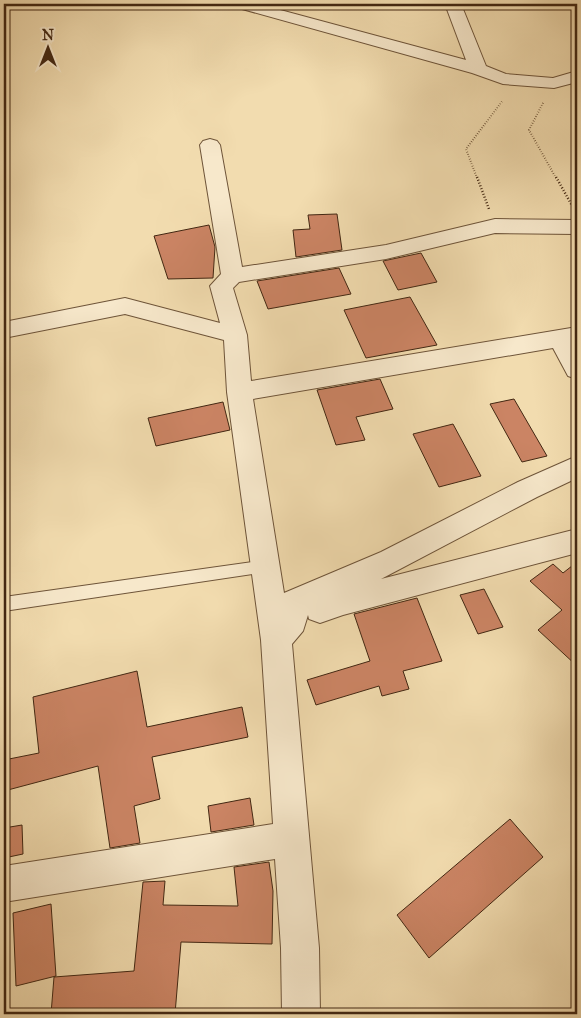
<svg xmlns="http://www.w3.org/2000/svg" width="581" height="1018" font-family="'IM FELL Great Primer',serif">
	<style>
		.building { fill: #cb8464; stroke: #422712 }
		.lines { fill: none; stroke-linecap: round; stroke-linejoin: round }
		.service-casing { stroke: #6e5439; stroke-width: 2 }
		.minor-casing { stroke: #6e5439; stroke-width: 2 }
		.path-far1 { stroke: #422712; stroke-width: 2; stroke-dasharray: 0.5 2; stroke-linecap: butt }
		.path { stroke: #422712; stroke-width: 2.5; stroke-dasharray: 1 2; stroke-linecap: butt }
		.service { fill: #f7e8cb; fill-rule: evenodd }
		.minor { fill: #f7e8cb; fill-rule: evenodd }
	</style>
	<rect width="100%" height="100%" fill="#f2dcaf"/>
	<filter id="stains"><feTurbulence type="fractalNoise" baseFrequency=".004" numOctaves="4"/><feColorMatrix values="0 0 0 0 .2 0 0 0 0 .09 0 0 0 0 .02 0 0 0 .5 -.17"/></filter>
	<radialGradient id="worn" r=".72"><stop offset=".6" stop-color="#630" stop-opacity="0"/><stop offset="1" stop-color="#630" stop-opacity=".3"/></radialGradient>
	<!-- building -->
	<path class="building" d="M337,214L342,250L296,257L293,230L310,229L308,215Z
		M209,225L215,247L213,278L168,279L154,236Z
		M421,253L437,282L398,290L383,261Z
		M339,268L351,294L268,309L257,281Z
		M410,297L437,345L366,358L344,310Z
		M380,379L393,409L356,417L365,440L336,445L317,390Z
		M514,399L547,456L522,462L490,404Z
		M223,402L230,430L156,446L148,418Z
		M453,424L481,476L439,487L413,434Z
		M577,562V666L538,630L562,610L530,581L553,564L563,573Z
		M484,589L503,627L478,634L460,595Z
		M417,598L442,661L403,671L409,689L382,696L379,686L316,705L307,680L370,661L354,614Z
		M137,671L147,727L242,707L248,737L152,757L160,799L134,806L140,843L110,848L98,766L4,791V760L39,753L33,697Z
		M250,798L254,825L211,832L208,806Z
		M510,819L543,857L429,958L397,915Z
		M22,825L23,854L4,858V828Z
		M269,862L273,891L272,944L181,942L175,1014H51L54,977L134,971L143,882L165,881L163,905L238,906L234,867Z
		M51,904L56,976L16,986L13,913Z"/>
	<g class="lines">
		<defs>
			<path id="service" d="M266,560L271,562L273,566L271,570L266,572L4,611V597Z"/>
			<path id="minor" d="M233,4H258L466,60L445,4H461L486,66L506,74L553,78L577,71V82L554,88L503,84L472,73L235,7Z
				M210,139L217,141L220,145L242,267L386,245L495,219L577,220V234L495,233L386,259L239,282L233,288L247,335L251,381L577,327V343L575,344L577,349V379L568,376L553,348L253,399L284,593L381,552L518,482L577,456V478L537,497L381,579L577,529V553L343,615L320,623L309,619L308,615L303,631L292,644L319,948L320,1014H282L281,948L275,859L4,902V866L273,824L261,640L227,392L224,340L125,314L4,338V322L125,298L220,323L210,286L221,274L200,145L203,141Z"/>
		</defs>
		<!-- service casing -->
		<use href="#service" class="service-casing"/>
		<!-- minor casing -->
		<use href="#minor" class="minor-casing"/>
		<!-- path-far1 -->
		<path class="path-far1" d="M543,103L529,130L556,178
			M477,178L466,149L503,100"/>
		<!-- path -->
		<path class="path" d="M477,177L489,209
			M556,177L574,209"/>
		<!-- service -->
		<use href="#service" class="service"/>
		<!-- minor -->
		<use href="#minor" class="minor"/>
	</g>
	<!-- margin -->
	<rect width="581" height="1018" fill="none" stroke="#f2dcaf" stroke-width="20"/>
	<rect x="5" y="5" width="571" height="1008" fill="none" stroke="#422712" stroke-width="2.5"/>
	<rect x="10" y="10" width="561" height="998" fill="none" stroke="#422712"/>
	<!-- north arrow -->
	<g transform="translate(48 48)" stroke="#f7e8cb" stroke-width="4" paint-order="stroke">
	<path d="M0-4L9 19L0 12L-9 19Z" fill="#422712"/>
	<text y="-8" font-size="14" font-weight="bold" text-anchor="middle" fill="#422712">N</text>
	</g>
	<rect width="100%" height="100%" filter="url(#stains)"/>
	<rect width="100%" height="100%" fill="url(#worn)"/>
</svg>
